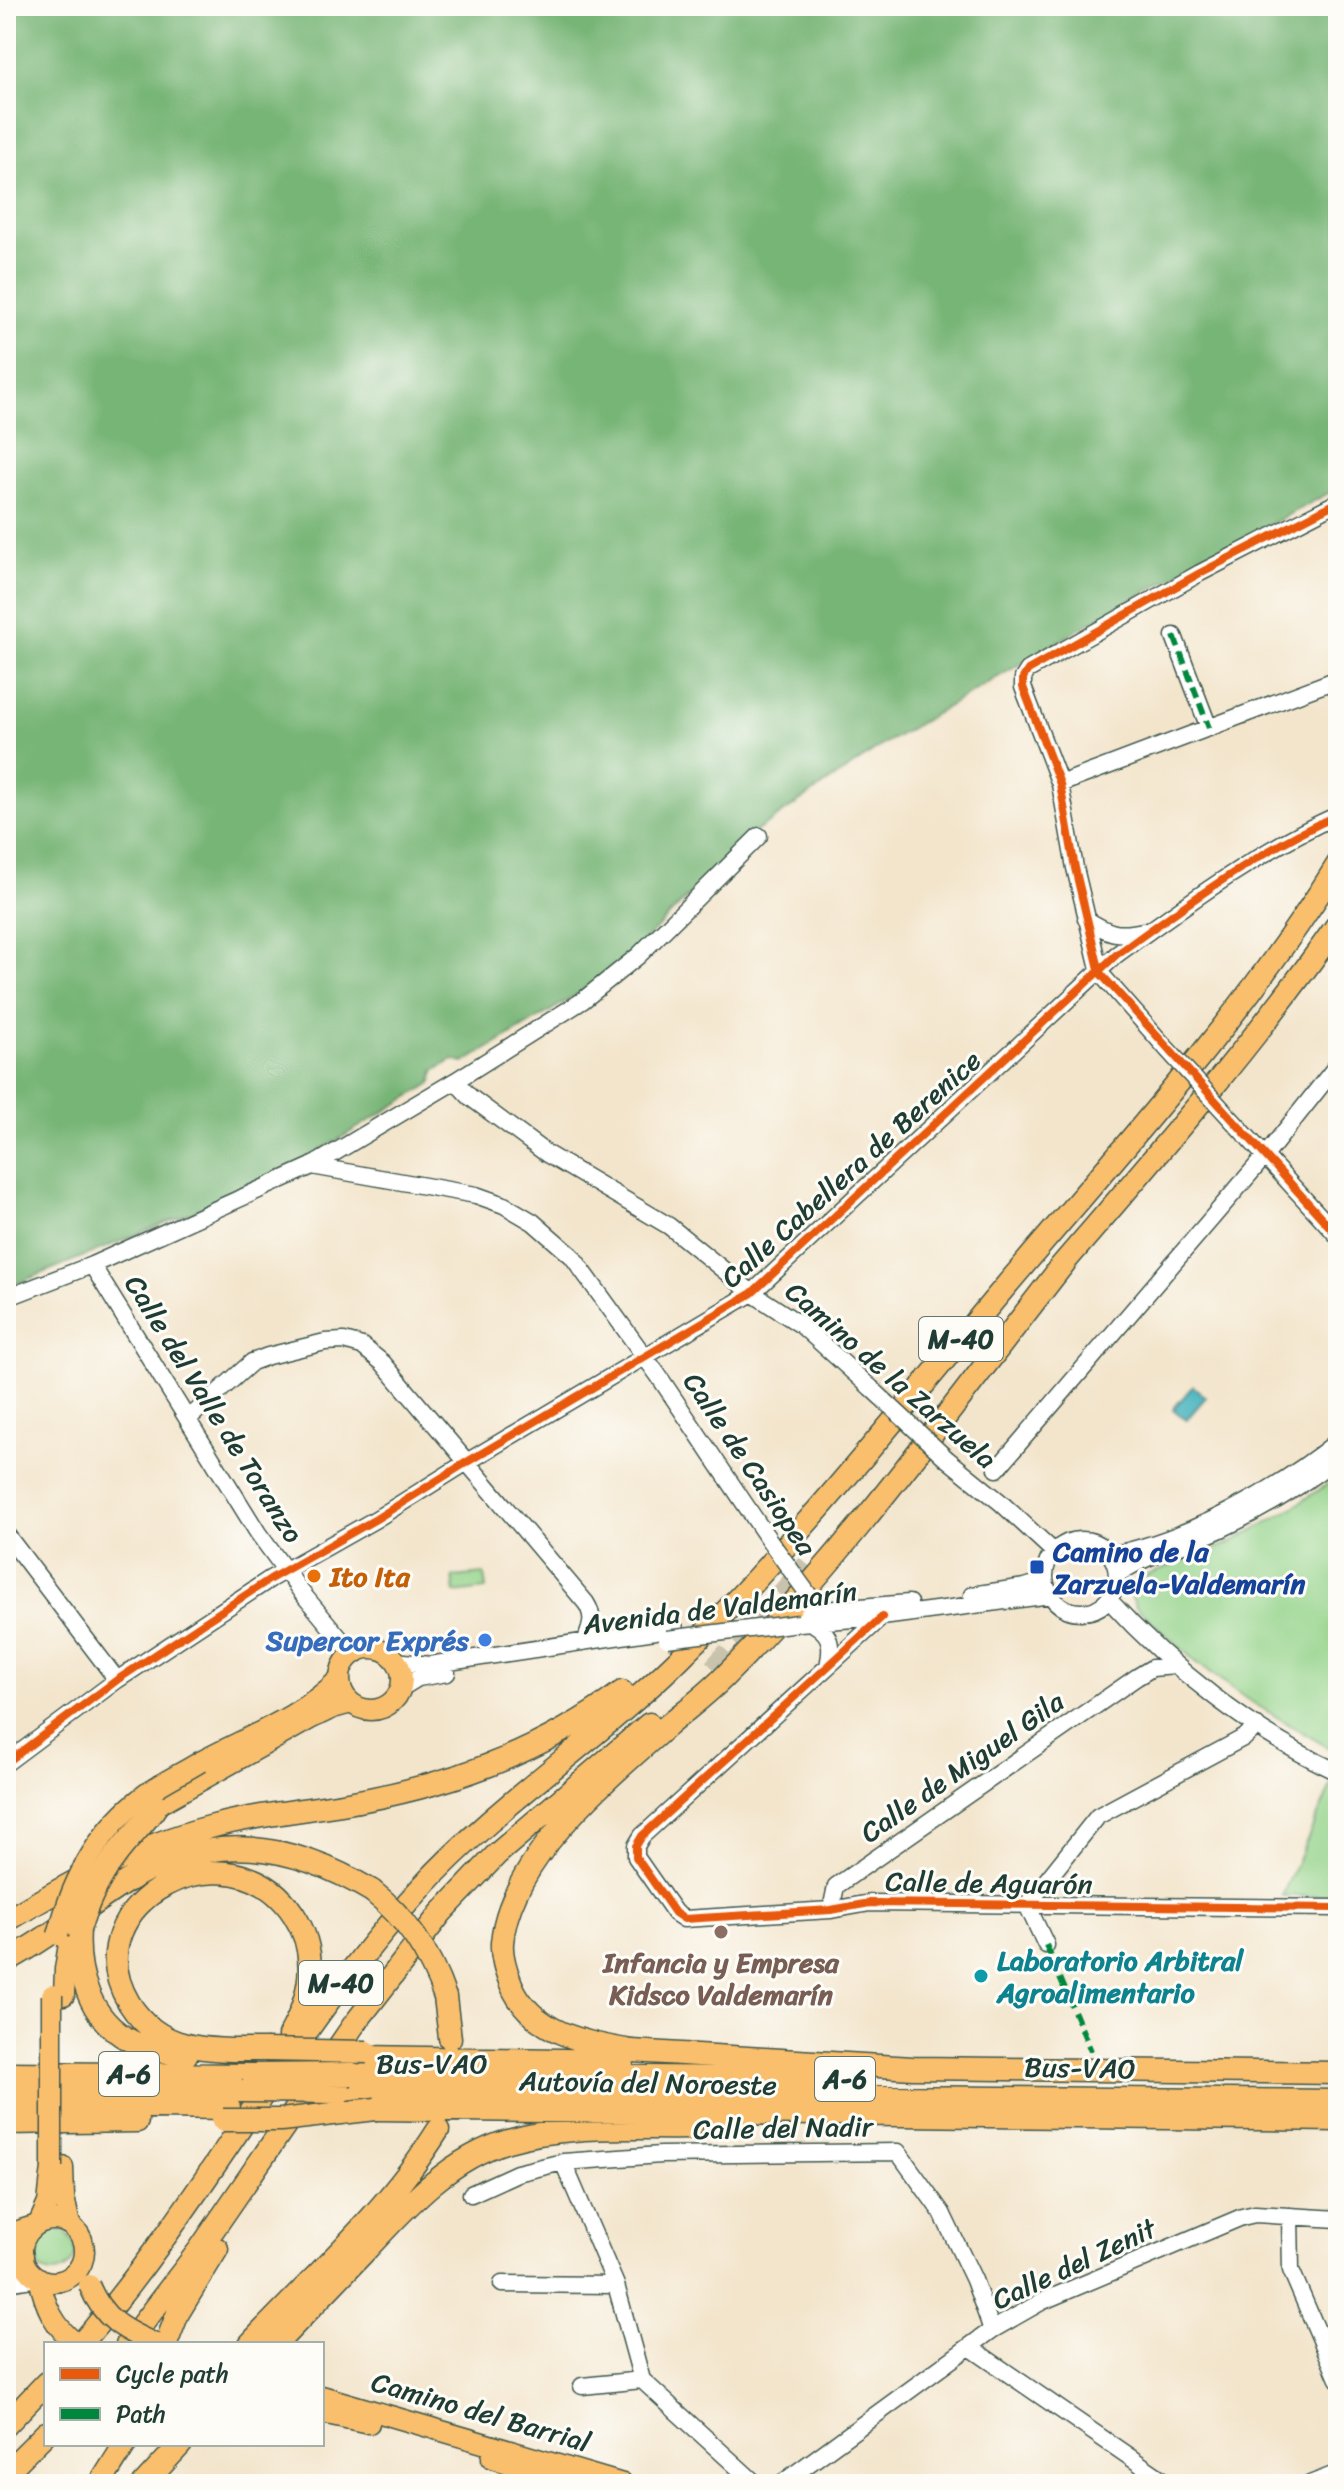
<svg xmlns="http://www.w3.org/2000/svg" width="1344" height="2490" font-family="Sriracha,sans-serif">
	<style>
		.green { fill: #94d38a; stroke: #5a885f; stroke-width: 2 }
		.forest { fill: #77b576; stroke: #4b7955; stroke-width: 2 }
		.water { fill: #41b1bb; stroke: #307778; stroke-width: 2 }
		.lines { fill: none; stroke-linecap: round; stroke-linejoin: round }
		.highway-tunnel { stroke: #c9c3ae; stroke-width: 22; stroke-dasharray: 22 11; stroke-linecap: butt }
		.minor-casing { stroke: #3f564b; stroke-width: 19 }
		.major-casing { stroke: #3f564b; stroke-width: 23 }
		.highway-casing { stroke: #3f564b; stroke-width: 25 }
		.minor { stroke: #fff; stroke-width: 16 }
		.major { stroke: #f9bf6d; stroke-width: 20 }
		.highway { stroke: #f9bf6d; stroke-width: 22 }
		.minor-bridge-casing { stroke: #3f564b; stroke-width: 19; stroke-linecap: butt }
		.major-bridge-casing { stroke: #3f564b; stroke-width: 23; stroke-linecap: butt }
		.highway-bridge-casing { stroke: #3f564b; stroke-width: 25; stroke-linecap: butt }
		.minor-bridge { stroke: #fff; stroke-width: 16 }
		.major-bridge { stroke: #f9bf6d; stroke-width: 20 }
		.highway-bridge { stroke: #f9bf6d; stroke-width: 22 }
		.quiet { stroke: #00873e; stroke-width: 6; stroke-dasharray: 12 6; stroke-linecap: butt }
		.cycleway-casing { stroke: #fdfcf7; stroke-width: 13 }
		.cycleway { stroke: #e8590c; stroke-width: 8 }
		.transit-dot { fill: #1a4fb4; stroke: #fdfcf7; stroke-width: 3 }
		.food-dot { fill: #e8710a; stroke: #fdfcf7; stroke-width: 3 }
		.shop-dot { fill: #3f7fe0; stroke: #fdfcf7; stroke-width: 3 }
		.education-dot { fill: #8d6e63; stroke: #fdfcf7; stroke-width: 3 }
		.culture-dot { fill: #0f9aa8; stroke: #fdfcf7; stroke-width: 3 }
		.labels { text-anchor: middle; dominant-baseline: central; stroke-width: 6; stroke-linejoin: round; paint-order: stroke }
		.shield { fill: #fdfcf7; stroke: #62766e; stroke-width: 2 }
		.shield-label { font-size: 26px; font-weight: bold; fill: #1f3d34 }
		.street-label { font-size: 28px; fill: #1f3d34; stroke: #fdfcf7 }
		.transit-label { font-size: 28px; font-weight: bold; fill: #164399; stroke: #fdfcf7; text-anchor: start }
		.food-label { font-size: 28px; font-weight: bold; fill: #c56008; stroke: #fdfcf7; text-anchor: start }
		.shop-label { font-size: 28px; font-weight: bold; fill: #366cbe; stroke: #fdfcf7; text-anchor: end }
		.culture-label { font-size: 28px; font-weight: bold; fill: #0d838f; stroke: #fdfcf7; text-anchor: start }
		.education-label { font-size: 28px; font-weight: bold; fill: #785e54; stroke: #fdfcf7 }
	</style>
	<rect width="100%" height="100%" fill="#fdfcf7"/>
	<filter id="ink" filterUnits="userSpaceOnUse"><feTurbulence type="fractalNoise" baseFrequency=".0125" numOctaves="2"/><feDisplacementMap in="SourceGraphic" scale="16" xChannelSelector="R" yChannelSelector="G"/><feConvolveMatrix kernelMatrix="1 2 1 2 8 2 1 2 1" color-interpolation-filters="sRGB"/></filter>
	<filter id="wash" filterUnits="userSpaceOnUse"><feTurbulence type="fractalNoise" baseFrequency=".006" numOctaves="4" result="noise"/><feDisplacementMap in="SourceGraphic" scale="32" xChannelSelector="R" yChannelSelector="G"/><feGaussianBlur stdDeviation="1.8" result="paint"/><feColorMatrix in="noise" values="0 0 0 0 0 0 0 0 0 0 0 0 0 0 0 0 0 1.4 0 .05"/><feComposite in="paint" operator="in"/></filter>
	<g filter="url(#wash)">
		<rect width="100%" height="100%" fill="#f3e5cc"/>
		<!-- green -->
		<path class="green" d="M1338,1477V1739L1334,1743V1751L1245,1698L1195,1661L1136,1607L1130,1594L1133,1582L1140,1578L1230,1543L1291,1509Z
			M484,1574L486,1589L455,1593L453,1577Z
			M1331,1786L1338,1790V1896H1282Z
			M31 2251a22 22 0 1 1 44 0a22 22 0 1 1-44 0Z"/>
		<!-- forest -->
		<path class="forest" d="M6,6H1338V488L1105,614L884,744L745,839L634,951L580,993L464,1063L453,1060L434,1071L432,1083L302,1161L209,1205L6,1288Z"/>
		<!-- water -->
		<path class="water" d="M1193,1386L1206,1397L1186,1420L1173,1409Z"/>
	</g>
	<g filter="url(#ink)">
		<g class="lines">
			<!-- highway-tunnel -->
			<path class="highway-tunnel" d="M714,1669L808,1565"/>
			<defs>
				<path id="minor" d="M1174,636L1209,728
					M1060,784L1338,679
					M1086,919C1108,933 1117,937 1143,931
					M1167,1049L1100,973L1075,868L1060,784L1023,687V678L1028,670L1200,573L1338,502
					M455,1081L470,1097L547,1154L669,1226L752,1293L801,1325L871,1388
					M1232,1120L1338,1236
					M312,1166L476,1195L504,1205L533,1222L572,1256L658,1375L767,1537
					M92,1265L258,1533L302,1593L353,1654
					M6,1298L92,1265L312,1166L455,1081L582,1001L638,956L759,836
					M188,1419L252,1362L268,1356L325,1342L344,1341L362,1346L383,1363L586,1603C595,1617 591,1626 586,1640
					M947,1459L1000,1502L1053,1551
					M997,1469L1265,1156L1338,1064
					M6,1534L117,1680
					M1045 1576a36 36 0 1 1 72 0a36 36 0 1 1-72 0Z
					M1110,1555C1188,1540 1277,1490 1338,1441
					M1118,1574C1149,1553 1186,1545 1221,1529C1262,1510 1302,1486 1338,1457
					M972,1595L1025,1587L1045,1581
					M1109,1600C1171,1668 1254,1734 1338,1772
					M799,1612L909,1603
					M882,1617L642,1836L636,1846V1857L675,1913L684,1919L831,1910L870,1903L1338,1908
					M810,1622C831,1632 833,1645 828,1666
					M799,1623L882,1617L1051,1595
					M396,1661L429,1665L675,1628
					M400,1689L418,1678L447,1673
					M6,1763L117,1680L270,1579L376,1519L467,1462L752,1293L1116,955C1185,905 1261,849 1338,815
					M1027,1905L1098,1816L1245,1737L1257,1726
					M1027,1905L1046,1945
					M831,1910L836,1886L1137,1677L1152,1668L1176,1666
					M471,2194L517,2173L563,2162L661,2155L898,2152L942,2213L974,2280L992,2330
					M1290,2216L1291,2270L1338,2379
					M6,2283L38,2278
					M502,2284L616,2285L563,2162
					M616,2285L642,2380L756,2484
					M971,2348L1169,2484
					M582,2386L642,2380
					M781,2484L992,2330L1041,2302L1242,2217L1255,2214L1338,2219
					M1310,2484L1338,2473"/>
				<path id="major" d="M340 1679a31 31 0 1 1 62 0a31 31 0 1 1-62 0Z
					M200,1762C247,1737 303,1716 340,1678
					M157,1805L310,1719L333,1708L351,1703
					M64,1995L65,1969L71,1931
					M63,2167L64,2197L70,2225
					M22 2251a31 31 0 1 1 62 0a31 31 0 1 1-62 0Z
					M39,2223L48,2203L52,2167
					M39,2278C45,2306 54,2327 77,2344
					M322,2396L623,2484
					M322,2413L369,2423
					M492,2458L574,2484"/>
				<path id="highway" d="M1065,1262C956,1401 852,1548 727,1674C709,1693 687,1709 667,1726C627,1761 584,1798 550,1840C527,1869 505,1905 502,1943C501,1957 506,1971 511,1984C531,2033 585,2043 632,2051L913,2068L1338,2073
					M1057,1271C1154,1158 1252,1046 1338,924
					M6,1921C71,1882 136,1846 210,1827C254,1815 298,1811 342,1804C444,1787 538,1755 622,1692
					M79,1930C76,1973 90,2020 131,2041C148,2050 168,2052 186,2055
					M6,1961C50,1938 87,1906 129,1880C212,1830 292,1843 372,1891
					M445,1997L450,2038
					M265,2050C239,2050 212,2051 186,2045C162,2039 142,2024 129,2003C69,1903 231,1818 294,1915C320,1955 311,1997 289,2036
					M363,2057L623,2061
					M6,2073L253,2075
					M352,2074L845,2079
					M6,2089L242,2091
					M340,2092L1338,2101
					M6,2105L229,2108
					M376,2109L1338,2120
					M6,2123L137,2121
					M6,2236L31,2228
					M6,2244L22,2256
					M81,2344C205,2201 291,2029 420,1889C497,1805 594,1742 676,1662C795,1545 898,1414 1005,1287C1121,1150 1243,1017 1338,864
					M127,2344L200,2249L353,2026L441,1913L497,1854L649,1724
					M166,2344L178,2313L217,2249
					M250,2344C315,2275 388,2210 438,2130
					M276,2344C306,2313 335,2282 365,2251C406,2207 448,2159 508,2141C566,2124 631,2129 691,2128
					M6,2425L46,2383
					M6,2473L46,2433
					M100,2484L125,2444
					M144,2484L181,2444"/>
			</defs>
			<!-- minor casing -->
			<use href="#minor" class="minor-casing"/>
			<!-- major casing -->
			<use href="#major" class="major-casing"/>
			<!-- highway casing -->
			<use href="#highway" class="highway-casing"/>
			<!-- minor -->
			<use href="#minor" class="minor"/>
			<!-- major -->
			<use href="#major" class="major"/>
			<!-- highway -->
			<use href="#highway" class="highway"/>
			<defs>
				<path id="minor-bridge" d="M1167,1049L1232,1120
					M871,1388L947,1459
					M767,1537L811,1598
					M667,1639L799,1623"/>
				<path id="major-bridge" d="M58,1935C72,1880 99,1829 146,1794C163,1782 182,1773 200,1762
					M52,2167V1995
					M89,2285C103,2319 123,2330 156,2344"/>
				<path id="highway-bridge" d="M372,1891C408,1919 430,1954 445,1997
					M79,1930C87,1902 99,1878 116,1855C129,1837 145,1824 157,1805
					M265,2050L367,2052
					M253,2075L352,2074
					M242,2091L340,2092
					M223,2120H281L376,2109"/>
			</defs>
			<!-- minor-bridge casing -->
			<use href="#minor-bridge" class="minor-bridge-casing"/>
			<!-- major-bridge casing -->
			<use href="#major-bridge" class="major-bridge-casing"/>
			<!-- highway-bridge casing -->
			<use href="#highway-bridge" class="highway-bridge-casing"/>
			<!-- minor-bridge -->
			<use href="#minor-bridge" class="minor-bridge"/>
			<!-- major-bridge -->
			<use href="#major-bridge" class="major-bridge"/>
			<!-- highway-bridge -->
			<use href="#highway-bridge" class="highway-bridge"/>
			<!-- quiet -->
			<path class="quiet" d="M1174,636L1209,728
				M1046,1945L1091,2051"/>
			<defs>
				<path id="cycleway" d="M1338,502L1200,573L1028,670L1023,678V687L1060,784L1075,868L1100,973L1338,1236
					M882,1617L642,1836L636,1846V1857L675,1913L684,1919L831,1910L870,1903L1338,1908
					M6,1763L117,1680L270,1579L376,1519L467,1462L752,1293L1116,955C1185,905 1261,849 1338,815"/>
			</defs>
			<!-- cycleway casing -->
			<use href="#cycleway" class="cycleway-casing"/>
			<!-- cycleway -->
			<use href="#cycleway" class="cycleway"/>
		</g>
	</g>
	<!-- markers -->
	<rect class="transit-dot" x="1029" y="1559" width="16" height="16" rx="4"/>
	<circle class="food-dot" cx="314" cy="1576" r="8"/>
	<circle class="shop-dot" cx="485" cy="1640" r="8"/>
	<circle class="education-dot" cx="721" cy="1932" r="8"/>
	<circle class="culture-dot" cx="981" cy="1976" r="8"/>
	<g class="labels">
		<!-- shield labels -->
		<g class="shield">
			<rect x="919" y="1317" width="84" height="44" rx="6"/>
			<rect x="299" y="1961" width="84" height="44" rx="6"/>
			<rect x="99" y="2052" width="60" height="44" rx="6"/>
			<rect x="815" y="2057" width="60" height="44" rx="6"/>
		</g>
		<g class="shield-label">
			<text x="961" y="1339">M-40</text>
			<text x="341" y="1983">M-40</text>
			<text x="129" y="2074">A-6</text>
			<text x="845" y="2079">A-6</text>
		</g>
		<!-- street labels -->
		<g class="street-label">
			<text transform="translate(851 1169) rotate(-42)">Calle Cabellera de Berenice</text>
			<text transform="translate(891 1375) rotate(41)">Camino de la Zarzuela</text>
			<text transform="translate(214 1409) rotate(58)">Calle del Valle de Toranzo</text>
			<text transform="translate(750 1464) rotate(56)">Calle de Casiopea</text>
			<text transform="translate(720 1608) rotate(-7)">Avenida de Valdemarín</text>
			<text transform="translate(962 1767) rotate(-35)">Calle de Miguel Gila</text>
			<text transform="translate(989 1883) rotate(1)">Calle de Aguarón</text>
			<text x="432" y="2063">Bus-VAO</text>
			<text transform="translate(1080 2068) rotate(1)">Bus-VAO</text>
			<text transform="translate(648 2083) rotate(1)">Autovía del Noroeste</text>
			<text transform="translate(783 2128) rotate(-1)">Calle del Nadir</text>
			<text transform="translate(1074 2264) rotate(-25)">Calle del Zenit</text>
			<text transform="translate(481 2412) rotate(16)">Camino del Barrial</text>
		</g>
		<!-- transit labels -->
		<g class="transit-label">
			<text x="1053" y="1551">Camino de la<tspan x="1053" dy="32">Zarzuela-Valdemarín</tspan></text>
		</g>
		<!-- food labels -->
		<g class="food-label">
			<text x="330" y="1576">Ito Ita</text>
		</g>
		<!-- shop labels -->
		<g class="shop-label">
			<text x="469" y="1640">Supercor Exprés</text>
		</g>
		<!-- culture labels -->
		<g class="culture-label">
			<text x="997" y="1960">Laboratorio Arbitral<tspan x="997" dy="32">Agroalimentario</tspan></text>
		</g>
		<!-- education labels -->
		<g class="education-label">
			<text x="721" y="1962">Infancia y Empresa<tspan x="721" dy="32">Kidsco Valdemarín</tspan></text>
		</g>
	</g>
	<!-- margin -->
	<rect width="1344" height="2490" fill="none" stroke="#fdfcf7" stroke-width="32"/>
	<!-- legend -->
	<rect x="44" y="2342" width="280" height="104" fill="#fdfcf7" stroke="#a4b0a9" stroke-width="2"/>
	<rect x="60" y="2368" width="40" height="12" fill="#e8590c" stroke="#a4b0a9" stroke-width="2"/>
	<text x="116" y="2382" font-size="24" fill="#1f3d34">Cycle path</text>
	<rect x="60" y="2408" width="40" height="12" fill="#00873e" stroke="#a4b0a9" stroke-width="2"/>
	<text x="116" y="2422" font-size="24" fill="#1f3d34">Path</text>
</svg>
